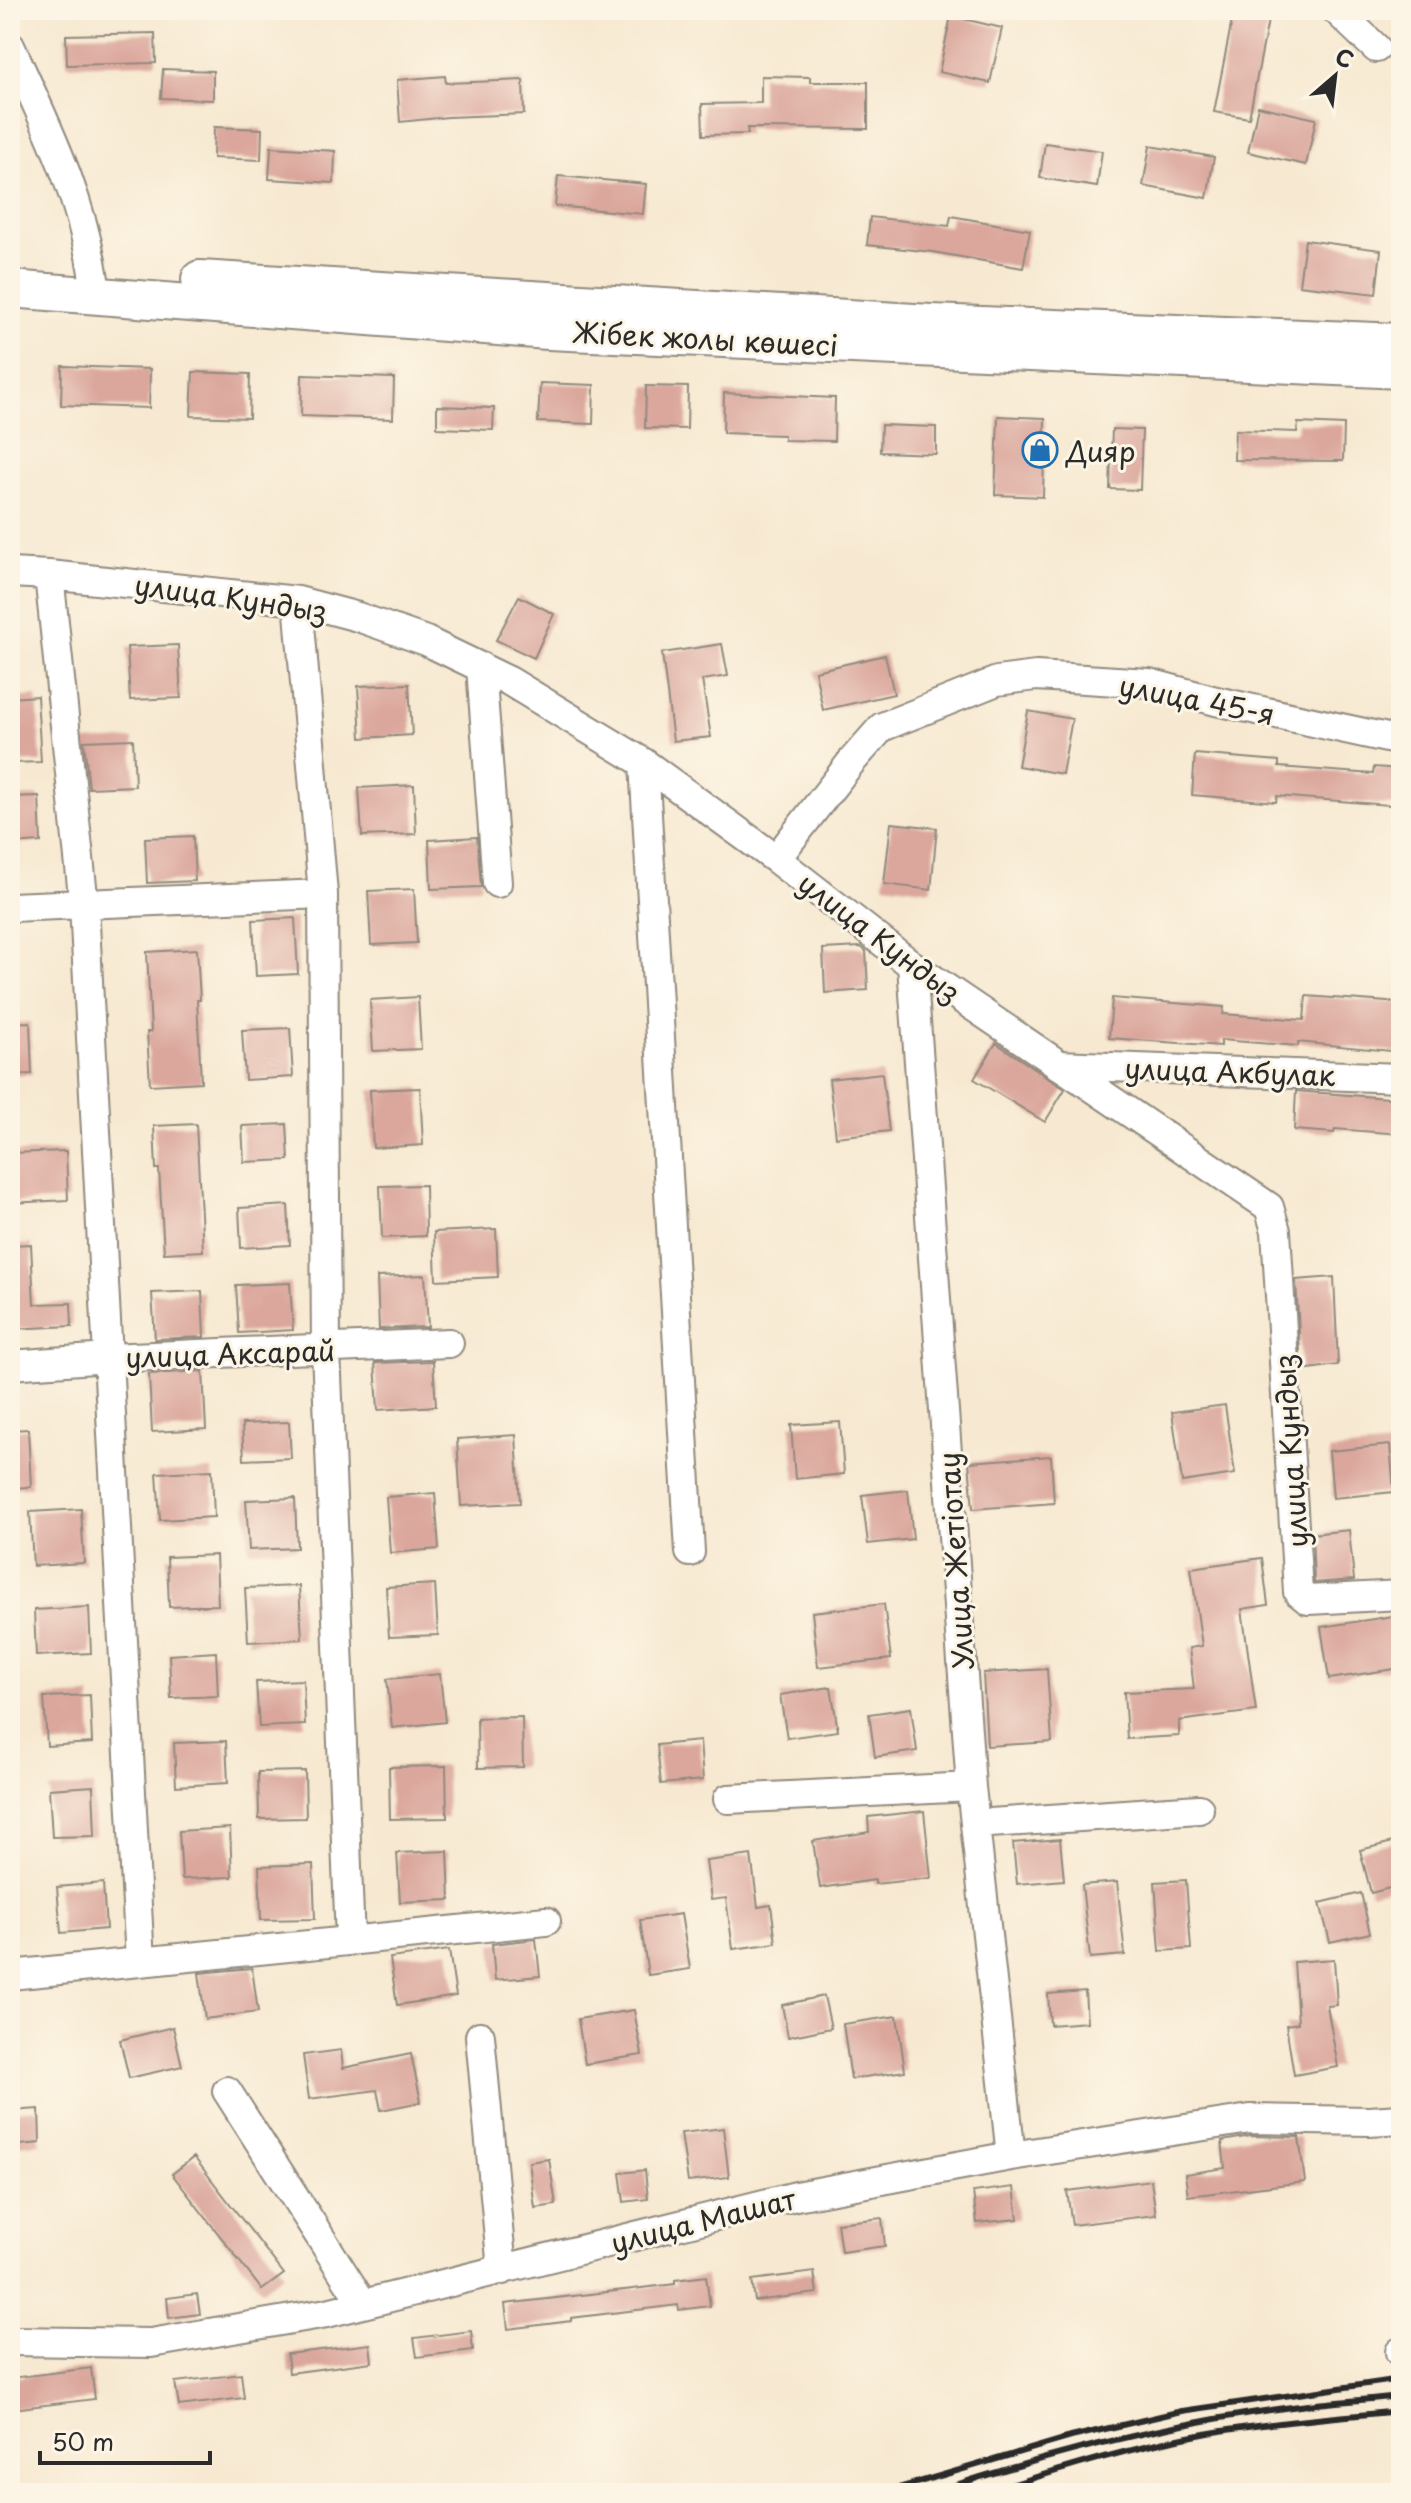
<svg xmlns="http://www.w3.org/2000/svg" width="1411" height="2503" font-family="'Playpen Sans',sans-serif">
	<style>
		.building { fill: #dba79d }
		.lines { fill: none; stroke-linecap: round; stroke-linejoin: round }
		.minor-casing { stroke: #918a7e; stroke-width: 32 }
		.major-casing { stroke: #918a7e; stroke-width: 40 }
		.minor { stroke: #fff; stroke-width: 28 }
		.major { stroke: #fff; stroke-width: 36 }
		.rail { stroke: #2b2b2b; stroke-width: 6 }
		.labels { text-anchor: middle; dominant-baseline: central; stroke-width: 6; stroke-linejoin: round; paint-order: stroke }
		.street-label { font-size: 28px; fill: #2b2b2b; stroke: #fcf5e5 }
		.poi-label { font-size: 28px; fill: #2b2b2b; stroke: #fcf5e5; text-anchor: start }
	</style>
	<rect width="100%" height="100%" fill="#fcf5e5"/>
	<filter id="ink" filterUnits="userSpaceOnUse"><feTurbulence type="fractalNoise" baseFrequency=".0125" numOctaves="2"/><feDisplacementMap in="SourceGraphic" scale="16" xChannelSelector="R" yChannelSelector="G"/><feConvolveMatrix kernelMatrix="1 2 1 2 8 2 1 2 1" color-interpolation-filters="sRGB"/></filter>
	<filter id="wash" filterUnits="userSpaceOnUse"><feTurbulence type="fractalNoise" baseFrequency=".006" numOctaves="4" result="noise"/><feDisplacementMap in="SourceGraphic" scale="32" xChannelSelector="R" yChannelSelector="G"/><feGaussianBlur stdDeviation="1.8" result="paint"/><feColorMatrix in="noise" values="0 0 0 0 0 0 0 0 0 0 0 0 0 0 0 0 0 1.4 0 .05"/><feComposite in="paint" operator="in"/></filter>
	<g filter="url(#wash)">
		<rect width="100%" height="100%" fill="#f7e9d1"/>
		<g id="blocks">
			<!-- building -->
			<path class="building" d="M1234,10H1270L1249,118L1214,112Z
				M951,16L1002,28L990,83L939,72Z
				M155,33L156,63L67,65L66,35Z
				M163,69L213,71V100L161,98Z
				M445,76L446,83L523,80L524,114L448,117L400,122L397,80Z
				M761,76L810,77V82H868V129L747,128L748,134L703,135L702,104L761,103Z
				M1258,106L1316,119L1306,165L1248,152Z
				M214,127L262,129L261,160L213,158Z
				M1045,143L1102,151L1097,187L1040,178Z
				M1150,146L1214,157L1207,198L1143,186Z
				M271,147L335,151L334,183L269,179Z
				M558,176L646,184L643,214L555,206Z
				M951,216L1030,230L1023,268L933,252L867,245L870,217L949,226Z
				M1305,240L1381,250L1376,294L1299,285Z
				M62,366L150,369L149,408L61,405Z
				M193,372L250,374L249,418L191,416Z
				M302,375L394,378L393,419L301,416Z
				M540,383L594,385L593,424L538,422Z
				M646,386L688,387L687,429L645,428Z
				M724,393L835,398L834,441L784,440V435L723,433Z
				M437,406L494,408L493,430L437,428Z
				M998,416L1045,418L1043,497L995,495Z
				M1298,423L1344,425L1343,461L1234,460L1235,430L1297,432Z
				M881,425L936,427V454L880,452Z
				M1112,429L1142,430L1140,490L1110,489Z
				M519,596L554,614L534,658L496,640Z
				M722,644L728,676L702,680L711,737L673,741L662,653Z
				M178,645L181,698L130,700L127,647Z
				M885,655L894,694L823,710L815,671Z
				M409,684L412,735L361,738L358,686Z
				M37,696L41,762L10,763V698Z
				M1028,711L1072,719L1062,774L1018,766Z
				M133,739L135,786L89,788L84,741Z
				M1195,754L1279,761V767L1373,774L1374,767L1401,769V806L1277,796L1276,802L1192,795Z
				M414,785L416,834L362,836L359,788Z
				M39,796L41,842L10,844V797Z
				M891,823L937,828L931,890L884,884Z
				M193,836L195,881L147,883L145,838Z
				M477,837L481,887L431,889L429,840Z
				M414,889L417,943L371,945L368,891Z
				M295,918L298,974L256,976L253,920Z
				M861,947L866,951L868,990L825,993L823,949Z
				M197,949L200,1000H197L201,1082L150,1085L147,1032H151L147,952Z
				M1306,996L1401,1003V1052L1298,1042V1046L1221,1040V1046L1109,1038L1112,998L1224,1007L1223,1014L1304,1020Z
				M418,997L421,1049L373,1051L370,1000Z
				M30,1022L32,1074L10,1075V1023Z
				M290,1028L293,1077L245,1080L242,1030Z
				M996,1043L1065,1089L1045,1122L974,1079Z
				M882,1073L889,1131L836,1137L829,1079Z
				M420,1088L423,1145L373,1148L370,1090Z
				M1296,1091L1401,1099V1134L1335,1129L1334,1133L1294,1130Z
				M196,1124L203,1251L164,1253L159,1169H156L154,1126Z
				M287,1124L289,1160L244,1162L242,1126Z
				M66,1151L68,1200L10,1203V1153Z
				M425,1185L426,1236L382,1238L380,1186Z
				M288,1205L290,1245L241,1248L239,1208Z
				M496,1229L498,1277L436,1280L434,1232Z
				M31,1244L34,1304L71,1303L72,1326L10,1329V1245Z
				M425,1275L428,1327L379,1329L377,1277Z
				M1334,1277L1338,1365L1301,1370L1296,1280Z
				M290,1283L293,1330L239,1333L236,1285Z
				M202,1291L204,1337L155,1339L152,1293Z
				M433,1361L436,1406L378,1410L375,1363Z
				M203,1371L206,1429L152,1432L149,1374Z
				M1225,1405L1235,1474L1182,1482L1172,1412Z
				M289,1422L291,1458L244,1460L242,1424Z
				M840,1422L844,1474L795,1479L791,1425Z
				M28,1429L31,1487L10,1488V1430Z
				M516,1435L520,1503L461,1506L457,1439Z
				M1390,1445L1394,1492L1333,1498L1329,1451Z
				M1051,1456L1054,1503L973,1509L969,1462Z
				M212,1470L214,1517L160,1520L157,1473Z
				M908,1490L913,1539L868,1544L862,1495Z
				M435,1493L439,1549L390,1553L386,1497Z
				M295,1498L297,1548L249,1550L246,1500Z
				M81,1509L84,1563L33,1566L30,1512Z
				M1349,1530L1354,1580L1314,1583L1312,1534Z
				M216,1555L218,1605L169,1607L167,1557Z
				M1262,1558L1268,1605L1242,1609L1256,1711L1179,1721V1736L1127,1739L1124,1692L1194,1689L1189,1648L1202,1646L1191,1568Z
				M435,1584L438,1635L389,1637L386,1587Z
				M299,1586L302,1639L248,1642L245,1588Z
				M884,1604L891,1659L818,1667L812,1612Z
				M89,1607L91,1653L36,1656L34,1610Z
				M1394,1616L1401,1668L1329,1679L1321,1627Z
				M216,1652L218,1696L171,1698L169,1655Z
				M1047,1669L1052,1742L987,1746L983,1673Z
				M440,1674L445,1722L392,1728L387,1679Z
				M303,1680L305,1725L259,1727L256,1682Z
				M831,1687L838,1731L787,1738L780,1695Z
				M90,1695L92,1743L47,1746L44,1697Z
				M911,1708L917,1751L875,1757L869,1714Z
				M522,1717L523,1767L478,1768L477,1718Z
				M226,1741L228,1783L176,1786L174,1743Z
				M700,1741L703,1780L661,1784L657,1745Z
				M446,1766L447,1818L390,1819L389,1767Z
				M305,1771L306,1818L259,1819L258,1772Z
				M93,1786L95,1836L52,1837L49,1789Z
				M924,1811L931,1878L875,1884V1880L820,1888L813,1841L869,1832L868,1817Z
				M230,1828L232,1877L182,1879L179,1831Z
				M1060,1839L1064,1880L1017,1884L1013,1843Z
				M1401,1840V1885L1371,1893L1360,1850Z
				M448,1851L450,1900L400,1902L397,1853Z
				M751,1855L758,1907L771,1905L776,1943L733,1949L726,1898L711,1900L706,1861Z
				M313,1864L315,1919L261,1920L259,1866Z
				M1186,1880L1191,1949L1160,1951L1155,1882Z
				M1117,1882L1125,1955L1090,1958L1082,1885Z
				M103,1883L106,1929L61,1933L57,1887Z
				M1361,1893L1370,1933L1330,1942L1320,1903Z
				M681,1914L690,1969L648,1975L640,1920Z
				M536,1939L540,1976L495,1980L492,1944Z
				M449,1950L456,1996L397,2005L390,1958Z
				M1334,1959L1337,2005L1327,2006L1338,2067L1294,2075L1286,2025L1298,2023L1294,1962Z
				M252,1968L258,2012L205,2019L199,1973Z
				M1085,1991L1087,2022L1050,2025L1048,1994Z
				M824,1996L831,2028L788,2037L782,2005Z
				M634,2010L642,2055L585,2064L578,2019Z
				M897,2016L905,2071L851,2079L843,2024Z
				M173,2027L182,2066L129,2078L120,2040Z
				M341,2050L343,2068L411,2054L421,2102L381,2110L377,2090L309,2099L303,2055Z
				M39,2109L40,2143L10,2146V2111Z
				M723,2128L729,2177L688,2182L681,2133Z
				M1251,2136L1299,2137L1305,2182L1188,2196L1185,2174L1225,2168L1222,2141Z
				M194,2157L284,2274L262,2290L172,2174Z
				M549,2159L556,2205L535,2208L529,2162Z
				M645,2170L648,2199L624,2202L620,2173Z
				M1151,2180L1156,2215L1072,2225L1067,2191Z
				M1014,2187L1018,2219L977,2223L973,2192Z
				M882,2218L885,2246L841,2252L837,2223Z
				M814,2272L817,2293L755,2301L752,2280Z
				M706,2276L710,2306L679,2310L678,2305L571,2318V2321L508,2329L505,2304L675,2284V2280Z
				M197,2294L200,2314L169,2318L167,2298Z
				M471,2331L473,2350L417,2357L414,2338Z
				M370,2344L372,2362L289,2373L287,2354Z
				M91,2368L95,2399L13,2409L10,2378Z
				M241,2374L244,2398L179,2406L175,2382Z"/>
		</g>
	</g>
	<g filter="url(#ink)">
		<use href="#blocks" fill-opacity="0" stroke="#918a7e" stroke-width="2"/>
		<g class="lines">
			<defs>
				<path id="minor" d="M1336,10L1376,48
					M10,46C47,126 87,207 96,295
					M10,573L49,575L298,601L358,617L426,641L509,681L644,763L776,859L912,965L1269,1207L1276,1231L1298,1592L1308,1600L1401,1595
					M49,575L84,905L140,1962
					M298,601L323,894L326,1350L350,1940
					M481,667L497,883
					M644,763L690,1552
					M776,859L852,761L882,727L997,681L1036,676L1149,683L1216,701L1401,741
					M10,907L323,894
					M912,965L971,1787L1011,2156
					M1058,1065L1401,1078
					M10,1365L108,1358L449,1343
					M728,1799L971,1787
					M975,1824L1199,1809
					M10,1975L546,1921
					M480,2036L502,2270
					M227,2091L363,2304
					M10,2341L151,2343L327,2313L796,2196L1011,2156L1250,2119L1369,2121L1401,2119
					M1400,2352H1401"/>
				<path id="major" d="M200,279L931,323L1401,342
					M10,289L548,331L1401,370"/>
			</defs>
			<!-- minor casing -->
			<use href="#minor" class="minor-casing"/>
			<!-- major casing -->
			<use href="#major" class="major-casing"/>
			<!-- minor -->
			<use href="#minor" class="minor"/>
			<!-- major -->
			<use href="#major" class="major"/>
			<!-- rail -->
			<path class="rail" d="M882,2493L1071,2437L1182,2411L1401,2379
				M931,2493C1048,2454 1169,2423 1292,2407C1328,2402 1365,2400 1401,2396
				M987,2493C1053,2471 1119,2451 1188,2437C1258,2423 1330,2418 1401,2411"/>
		</g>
	</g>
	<!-- icons -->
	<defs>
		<symbol id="shop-ring" viewBox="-11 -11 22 22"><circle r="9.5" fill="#fcf5e5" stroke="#1f6fb2" stroke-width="1.5"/><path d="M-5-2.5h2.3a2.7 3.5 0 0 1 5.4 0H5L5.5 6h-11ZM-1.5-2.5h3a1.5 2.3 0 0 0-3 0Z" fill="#1f6fb2"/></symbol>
	</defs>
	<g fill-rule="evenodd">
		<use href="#shop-ring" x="1020" y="430" width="40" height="40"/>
	</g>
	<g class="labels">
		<!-- street labels -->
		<g class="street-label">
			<text transform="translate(705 338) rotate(3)">Жібек жолы көшесі</text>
			<text transform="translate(231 597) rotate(8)">улица Кундыз</text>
			<text transform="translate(1197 699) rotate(11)">улица 45-я</text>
			<text transform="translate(880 937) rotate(37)">улица Кундыз</text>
			<text transform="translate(1230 1071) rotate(2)">улица Акбулак</text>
			<text transform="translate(230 1353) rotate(-2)">улица Аксарай</text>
			<text transform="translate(1290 1451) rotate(-94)">улица Кундыз</text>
			<text transform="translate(955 1561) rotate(-94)">Улица Жетіотау</text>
			<text transform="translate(703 2220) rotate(-14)">улица Машат</text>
		</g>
		<!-- poi labels -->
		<g class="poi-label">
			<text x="1066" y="450">Дияр</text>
		</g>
	</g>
	<!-- margin -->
	<rect width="1411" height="2503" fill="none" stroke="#fcf5e5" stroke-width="40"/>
	<!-- north arrow -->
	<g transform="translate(1335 76) rotate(28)" stroke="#fcf5e5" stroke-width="6" paint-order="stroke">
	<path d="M0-6L14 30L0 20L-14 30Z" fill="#2b2b2b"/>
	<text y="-12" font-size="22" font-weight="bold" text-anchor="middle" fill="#2b2b2b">С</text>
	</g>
	<!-- scale -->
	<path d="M40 2451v12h170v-12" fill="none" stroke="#2b2b2b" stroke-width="4"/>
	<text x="52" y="2451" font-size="24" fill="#2b2b2b" stroke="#fcf5e5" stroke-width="6" paint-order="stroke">50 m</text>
</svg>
